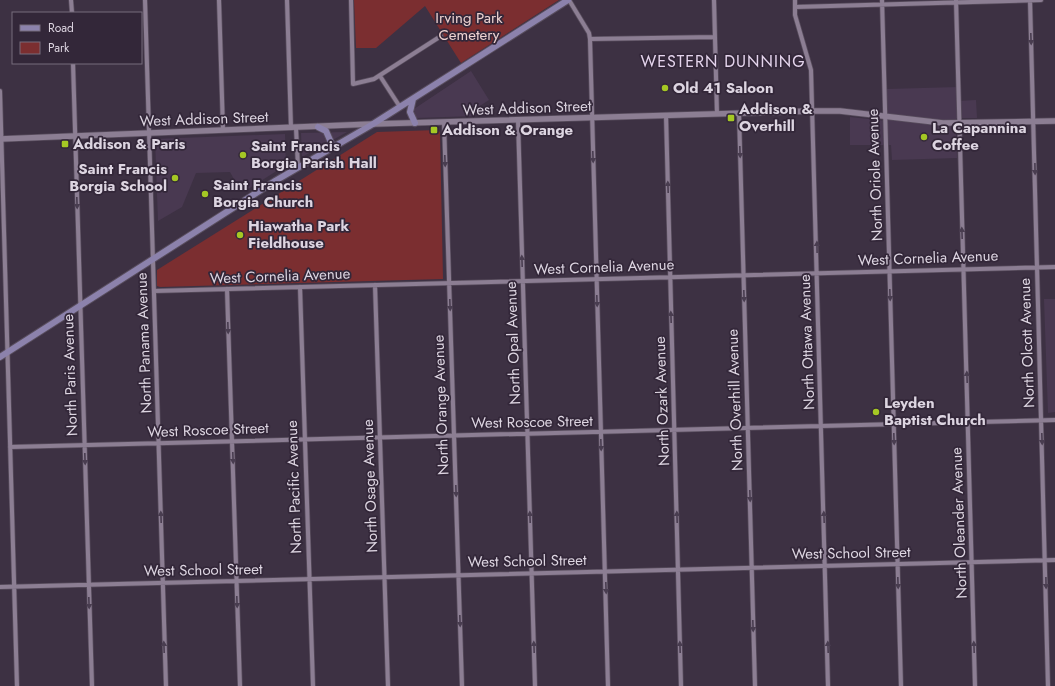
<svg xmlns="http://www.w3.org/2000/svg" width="1055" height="686" font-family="Jost,sans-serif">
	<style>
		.built { fill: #493951 }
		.green { fill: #7b2e30 }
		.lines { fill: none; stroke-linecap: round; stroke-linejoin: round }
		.minor-casing { stroke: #584d5d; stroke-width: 5.5 }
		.tertiary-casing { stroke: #584d5d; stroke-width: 7 }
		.secondary-casing { stroke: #584d5d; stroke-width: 8 }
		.minor { stroke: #8c7e93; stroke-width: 4 }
		.tertiary { stroke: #8c7e93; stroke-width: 5.5 }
		.secondary { stroke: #8c82ac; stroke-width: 6 }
		.oneway { fill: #493d50 }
		.poi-dot { fill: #a5c824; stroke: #332739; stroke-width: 1.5 }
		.labels { text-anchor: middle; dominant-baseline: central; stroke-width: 3.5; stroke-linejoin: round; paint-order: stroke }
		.park-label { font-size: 15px; fill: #edd2d0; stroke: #332739 }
		.poi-label { font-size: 15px; font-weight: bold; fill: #ddd5e1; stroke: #332739; text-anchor: start }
		.street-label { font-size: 15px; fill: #ddd5e1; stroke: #332739 }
		.neighbourhood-label { font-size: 16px; letter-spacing: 1px; fill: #e5d5ed; stroke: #332739 }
	</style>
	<rect width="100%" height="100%" fill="#3d3143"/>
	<!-- built -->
	<path class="built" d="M471,71L489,100L475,109V116L416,118L414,109Z
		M958,87V101L976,100L977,118H956L957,158L892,160L891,145H850V117L887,121V89Z
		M347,132L302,157L301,133Z
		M285,134L286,165L245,191L236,183L230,172L196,173L182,207L158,221L155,139Z
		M1044,299H1055V412L1048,413Z"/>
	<!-- green -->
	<path class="green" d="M354,0H559L461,63L425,6L376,48H356Z
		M437,130L440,132L443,279L160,287L157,286V270L377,132Z"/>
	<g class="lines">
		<defs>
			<path id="minor" d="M71,0L72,13
				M145,0L166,686
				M219,0L223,130
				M287,0L291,128
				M351,0L353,84L374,79L441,36
				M569,0L589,33L590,39L608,686
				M714,0L717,114
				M795,0V15L811,70L828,686
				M882,0L901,686
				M956,0L975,686
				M1030,0L1048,686
				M795,7L1041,0
				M590,39L715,37
				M73,63L92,686
				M380,76L400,107
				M0,91L17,686
				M739,113L755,686
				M666,115L681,686
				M518,120L535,686
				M444,122L462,686
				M296,128L298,167
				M375,285L388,686
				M300,287L313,686
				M227,289L240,686
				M154,291L1055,267
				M10,447L1055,420
				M0,587L1055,560"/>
			<path id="tertiary" d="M0,139L373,124L812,111H840L943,123L1055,121"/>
			<path id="secondary" d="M413,99L410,112L415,123
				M318,127L326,131L333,147
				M0,357L275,181L373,124L568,0"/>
		</defs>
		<!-- minor casing -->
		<use href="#minor" class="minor-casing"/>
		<!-- tertiary casing -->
		<use href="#tertiary" class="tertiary-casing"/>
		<!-- secondary casing -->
		<use href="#secondary" class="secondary-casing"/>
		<!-- minor -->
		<use href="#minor" class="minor"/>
		<!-- tertiary -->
		<use href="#tertiary" class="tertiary"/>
		<!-- secondary -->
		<use href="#secondary" class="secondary"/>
	</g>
	<!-- one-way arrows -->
	<defs><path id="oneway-solid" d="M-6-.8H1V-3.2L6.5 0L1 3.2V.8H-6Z"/></defs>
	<g class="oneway">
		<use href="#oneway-solid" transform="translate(1031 39) rotate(88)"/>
		<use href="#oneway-solid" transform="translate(740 152) rotate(88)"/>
		<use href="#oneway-solid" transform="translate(593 157) rotate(88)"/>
		<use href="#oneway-solid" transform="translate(445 161) rotate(88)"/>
		<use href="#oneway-solid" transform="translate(1035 169) rotate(89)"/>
		<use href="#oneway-solid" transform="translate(668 187) rotate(-92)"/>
		<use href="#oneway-solid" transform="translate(77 203) rotate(88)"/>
		<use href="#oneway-solid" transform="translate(962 233) rotate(-92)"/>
		<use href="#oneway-solid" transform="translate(817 247) rotate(-91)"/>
		<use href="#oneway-solid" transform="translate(522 261) rotate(-92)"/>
		<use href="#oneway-solid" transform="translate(890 295) rotate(88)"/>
		<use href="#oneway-solid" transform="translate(744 296) rotate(88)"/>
		<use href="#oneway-solid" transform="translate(597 301) rotate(88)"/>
		<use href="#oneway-solid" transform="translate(450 305) rotate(88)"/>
		<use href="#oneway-solid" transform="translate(671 317) rotate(-92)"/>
		<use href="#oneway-solid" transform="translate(228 328) rotate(88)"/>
		<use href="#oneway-solid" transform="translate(967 377) rotate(-92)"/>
		<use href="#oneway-solid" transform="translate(894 439) rotate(88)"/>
		<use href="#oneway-solid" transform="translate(1042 439) rotate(88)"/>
		<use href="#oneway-solid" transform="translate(601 445) rotate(88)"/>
		<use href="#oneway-solid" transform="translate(233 458) rotate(88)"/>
		<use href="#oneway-solid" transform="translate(85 459) rotate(88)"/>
		<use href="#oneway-solid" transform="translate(456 491) rotate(88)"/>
		<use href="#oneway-solid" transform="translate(750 496) rotate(88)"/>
		<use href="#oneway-solid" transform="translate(161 517) rotate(-92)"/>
		<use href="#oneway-solid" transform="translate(530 517) rotate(-92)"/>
		<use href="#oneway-solid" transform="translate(677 517) rotate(-92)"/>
		<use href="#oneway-solid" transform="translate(824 517) rotate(-92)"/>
		<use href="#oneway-solid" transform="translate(898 583) rotate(88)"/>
		<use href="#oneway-solid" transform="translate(1046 583) rotate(89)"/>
		<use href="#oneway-solid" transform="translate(606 588) rotate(88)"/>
		<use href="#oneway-solid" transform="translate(237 602) rotate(88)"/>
		<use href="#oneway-solid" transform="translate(89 603) rotate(88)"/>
		<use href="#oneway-solid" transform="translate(460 621) rotate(88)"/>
		<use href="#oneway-solid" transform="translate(753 626) rotate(88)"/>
		<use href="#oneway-solid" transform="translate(164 647) rotate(-92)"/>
		<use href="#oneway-solid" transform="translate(534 647) rotate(-92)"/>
		<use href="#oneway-solid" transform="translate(680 647) rotate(-92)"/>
		<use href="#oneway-solid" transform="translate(828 647) rotate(-92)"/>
		<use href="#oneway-solid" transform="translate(974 647) rotate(-92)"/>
	</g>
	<!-- markers -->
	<g class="poi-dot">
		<circle cx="665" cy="88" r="4"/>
		<rect x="727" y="114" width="8" height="8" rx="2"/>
		<rect x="430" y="126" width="8" height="8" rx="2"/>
		<circle cx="924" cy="137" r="4"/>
		<rect x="61" y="140" width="8" height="8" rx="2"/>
		<circle cx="243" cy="155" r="4"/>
		<circle cx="175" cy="178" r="4"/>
		<circle cx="205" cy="194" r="4"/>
		<circle cx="240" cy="235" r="4"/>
		<circle cx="876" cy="412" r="4"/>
	</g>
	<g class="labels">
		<!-- park labels -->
		<g class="park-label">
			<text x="469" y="18">Irving Park<tspan x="469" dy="17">Cemetery</tspan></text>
		</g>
		<!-- poi labels -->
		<g class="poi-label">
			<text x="673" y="88">Old 41 Saloon</text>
			<text x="739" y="109">Addison &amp;<tspan x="739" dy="17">Overhill</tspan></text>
			<text x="932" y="128">La Capannina<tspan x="932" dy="17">Coffee</tspan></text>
			<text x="442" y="130">Addison &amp; Orange</text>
			<text x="73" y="144">Addison &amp; Paris</text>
			<text x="251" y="146">Saint Francis<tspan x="251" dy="17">Borgia Parish Hall</tspan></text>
			<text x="167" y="169" text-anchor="end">Saint Francis<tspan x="167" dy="17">Borgia School</tspan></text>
			<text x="213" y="185">Saint Francis<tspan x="213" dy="17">Borgia Church</tspan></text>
			<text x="248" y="226">Hiawatha Park<tspan x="248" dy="17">Fieldhouse</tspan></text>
			<text x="884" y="403">Leyden<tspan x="884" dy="17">Baptist Church</tspan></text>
		</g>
		<!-- street labels -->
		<g class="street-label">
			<text transform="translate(527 108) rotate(-2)">West Addison Street</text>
			<text transform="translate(204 119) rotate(-2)">West Addison Street</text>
			<text transform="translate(875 175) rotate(-92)">North Oriole Avenue</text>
			<text transform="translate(928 258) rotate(-2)">West Cornelia Avenue</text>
			<text transform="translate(604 267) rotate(-2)">West Cornelia Avenue</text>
			<text transform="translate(280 276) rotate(-2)">West Cornelia Avenue</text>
			<text transform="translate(807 342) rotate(-92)">North Ottawa Avenue</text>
			<text transform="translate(144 343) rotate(-92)">North Panama Avenue</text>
			<text transform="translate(513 343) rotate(-92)">North Opal Avenue</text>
			<text transform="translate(1027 343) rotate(-92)">North Olcott Avenue</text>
			<text transform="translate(70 375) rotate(-92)">North Paris Avenue</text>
			<text transform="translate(735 400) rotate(-92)">North Overhill Avenue</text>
			<text transform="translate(662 401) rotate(-92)">North Ozark Avenue</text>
			<text transform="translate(441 405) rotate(-92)">North Orange Avenue</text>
			<text transform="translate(532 422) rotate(-1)">West Roscoe Street</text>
			<text transform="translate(208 430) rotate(-2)">West Roscoe Street</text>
			<text transform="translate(370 486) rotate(-92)">North Osage Avenue</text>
			<text transform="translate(294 487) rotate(-92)">North Pacific Avenue</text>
			<text transform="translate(959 523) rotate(-92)">North Oleander Avenue</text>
			<text transform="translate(851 553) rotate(-1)">West School Street</text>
			<text transform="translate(527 561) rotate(-1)">West School Street</text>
			<text transform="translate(203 570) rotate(-1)">West School Street</text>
		</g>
		<!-- neighbourhood labels -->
		<g class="neighbourhood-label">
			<text x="723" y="61">WESTERN DUNNING</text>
		</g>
	</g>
	<!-- legend -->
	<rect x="12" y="12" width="130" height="52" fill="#332739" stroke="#776d7c"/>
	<rect x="20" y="25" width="20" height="6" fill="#8c82ac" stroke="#776d7c"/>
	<text x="48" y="32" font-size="12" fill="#ddd5e1">Road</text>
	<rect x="20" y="42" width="20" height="12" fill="#7b2e30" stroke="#776d7c"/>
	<text x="48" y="52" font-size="12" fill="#ddd5e1">Park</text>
</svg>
